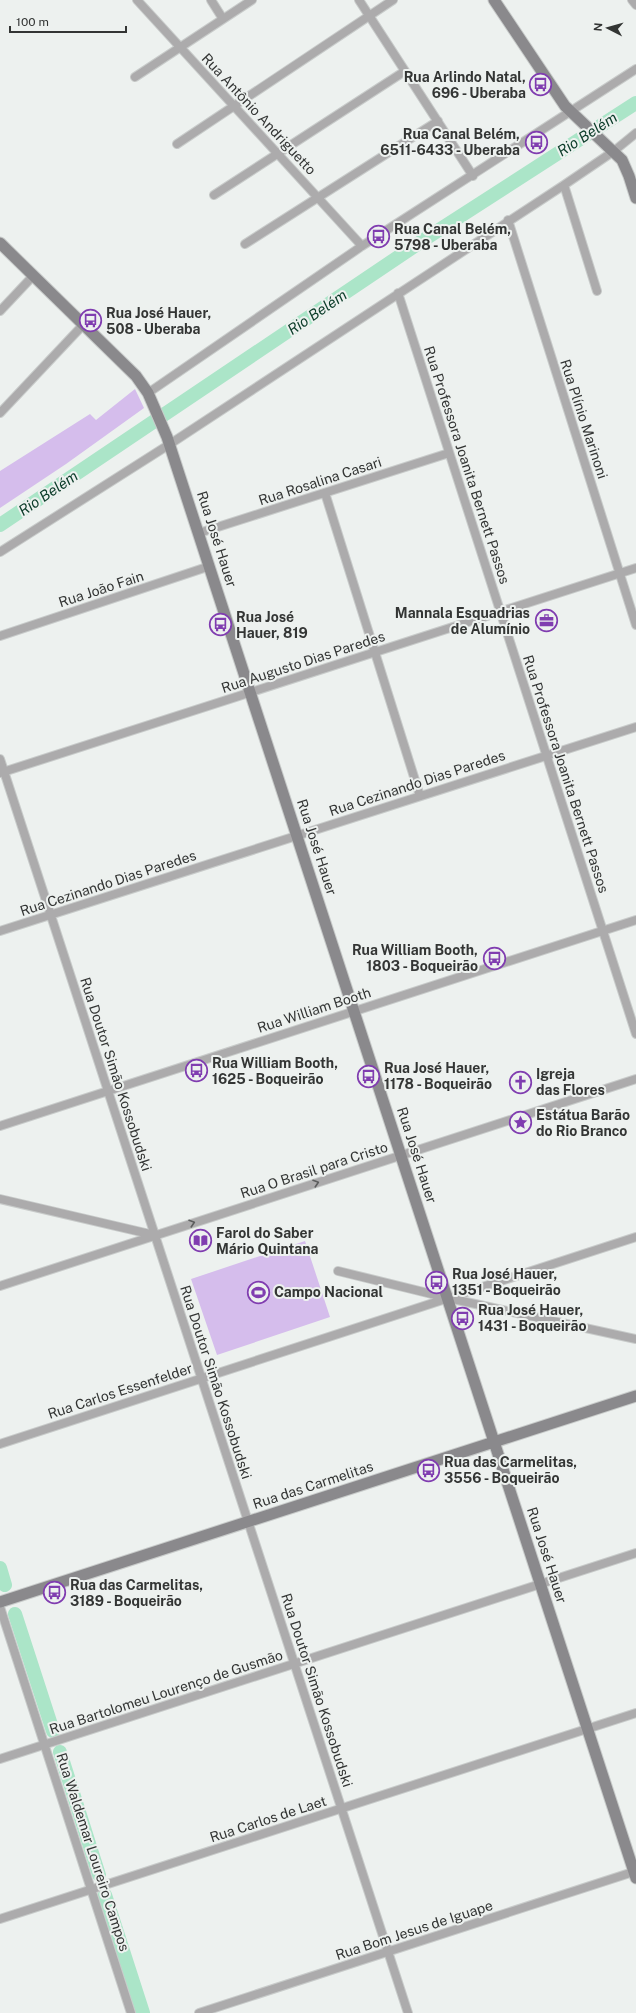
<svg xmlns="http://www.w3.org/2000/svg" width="636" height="2013" font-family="'Public Sans',sans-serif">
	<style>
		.green { fill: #d5bdec }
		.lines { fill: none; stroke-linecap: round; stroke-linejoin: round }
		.river { stroke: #abe5c8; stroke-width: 14 }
		.street-casing { stroke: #c8cbca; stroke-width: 10 }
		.secondary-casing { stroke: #c8cbca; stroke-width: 13 }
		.street { stroke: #acabac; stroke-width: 8 }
		.secondary { stroke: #8a898c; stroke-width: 11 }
		.oneway { stroke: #5d5e5e }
		.labels { text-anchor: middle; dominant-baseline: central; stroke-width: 4; stroke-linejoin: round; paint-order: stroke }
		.poi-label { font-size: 14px; font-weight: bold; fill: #333534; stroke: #edf1ef; text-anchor: start }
		.street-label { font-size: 14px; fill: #333534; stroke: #edf1ef }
		.water-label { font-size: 15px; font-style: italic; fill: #0a3b28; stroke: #edf1ef }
	</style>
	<rect width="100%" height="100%" fill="#edf1ef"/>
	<!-- green -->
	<path class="green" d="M135,389L144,408L66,464L0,508V471L90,414L96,420Z
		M305,1241L330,1317L217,1355L191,1279Z"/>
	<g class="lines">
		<!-- river -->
		<path class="river" d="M0,525L425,239L636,103
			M0,1568L5,1585
			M15,1614L53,1731
			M60,1752L99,1875
			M105,1895L143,2013"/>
		<defs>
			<path id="street" d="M137,0L362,246
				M211,0L223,19
				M359,0L473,176
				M632,0L636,5
				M135,77L252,0
				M177,144L393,0
				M564,185L597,291
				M214,195L405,71
				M508,220L636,625
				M245,244L438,121
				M398,293L636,1034
				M0,311L33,276
				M148,393L362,246L636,69
				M0,413L83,325
				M325,493L420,796
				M199,533L449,453
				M0,552L170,444L564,185L614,151L636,133
				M0,636L210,566
				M0,759L408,2013
				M0,773L636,568
				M0,931L636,727
				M0,1126L636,920
				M0,1199L154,1235
				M338,1271L448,1298L636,1339
				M0,1286L636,1079
				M0,1444L636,1237
				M0,1607L131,2013
				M0,1759L636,1553
				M0,1919L636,1713
				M199,2013L636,1871"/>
			<path id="secondary" d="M494,0L565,106L622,160L629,176L636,198
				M0,243L136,376L148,393L167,437L636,1878
				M0,1602L636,1396"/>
		</defs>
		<!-- street casing -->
		<use href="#street" class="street-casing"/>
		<!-- secondary casing -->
		<use href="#secondary" class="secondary-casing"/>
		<!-- street -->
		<use href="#street" class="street"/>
		<!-- secondary -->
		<use href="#secondary" class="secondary"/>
	</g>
	<!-- one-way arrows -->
	<defs><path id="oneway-chevron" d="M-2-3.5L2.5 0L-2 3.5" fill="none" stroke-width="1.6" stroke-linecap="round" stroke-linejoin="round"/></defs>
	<g class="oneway">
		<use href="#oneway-chevron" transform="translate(316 1183) rotate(-18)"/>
		<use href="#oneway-chevron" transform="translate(192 1223) rotate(-18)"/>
	</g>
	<!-- icons -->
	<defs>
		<symbol id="bus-ring" viewBox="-11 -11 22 22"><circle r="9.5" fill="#edf1ef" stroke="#803db0" stroke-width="1.5"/><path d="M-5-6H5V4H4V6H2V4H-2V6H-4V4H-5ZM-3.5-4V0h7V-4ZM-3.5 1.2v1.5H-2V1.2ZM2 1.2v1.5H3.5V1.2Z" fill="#803db0"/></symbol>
		<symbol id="office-ring" viewBox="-11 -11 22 22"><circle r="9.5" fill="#edf1ef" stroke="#803db0" stroke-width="1.5"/><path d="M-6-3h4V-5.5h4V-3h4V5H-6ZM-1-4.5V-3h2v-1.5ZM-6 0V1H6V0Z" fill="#803db0"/></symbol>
		<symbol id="church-ring" viewBox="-11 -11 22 22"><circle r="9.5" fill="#edf1ef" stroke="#803db0" stroke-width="1.5"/><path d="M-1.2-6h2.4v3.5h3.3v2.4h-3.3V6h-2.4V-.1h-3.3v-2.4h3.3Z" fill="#803db0"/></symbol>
		<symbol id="sight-ring" viewBox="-11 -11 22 22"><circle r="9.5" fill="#edf1ef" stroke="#803db0" stroke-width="1.5"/><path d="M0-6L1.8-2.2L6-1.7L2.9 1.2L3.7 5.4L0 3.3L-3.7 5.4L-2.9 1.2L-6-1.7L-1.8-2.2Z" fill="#803db0"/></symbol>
		<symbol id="library-ring" viewBox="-11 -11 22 22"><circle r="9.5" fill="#edf1ef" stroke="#803db0" stroke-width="1.5"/><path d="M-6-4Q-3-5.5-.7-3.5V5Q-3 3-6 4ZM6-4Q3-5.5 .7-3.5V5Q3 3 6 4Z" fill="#803db0"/></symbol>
		<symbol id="stadium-ring" viewBox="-11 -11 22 22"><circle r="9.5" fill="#edf1ef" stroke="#803db0" stroke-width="1.5"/><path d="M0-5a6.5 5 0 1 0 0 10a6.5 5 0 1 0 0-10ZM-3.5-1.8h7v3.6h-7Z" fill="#803db0"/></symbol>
	</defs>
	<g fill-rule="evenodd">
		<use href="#bus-ring" x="528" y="72" width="25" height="25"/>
		<use href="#bus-ring" x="524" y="130" width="25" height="25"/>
		<use href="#bus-ring" x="366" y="224" width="25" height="25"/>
		<use href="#bus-ring" x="78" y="308" width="25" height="25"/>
		<use href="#office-ring" x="534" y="608" width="25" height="25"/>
		<use href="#bus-ring" x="208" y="612" width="25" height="25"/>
		<use href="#bus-ring" x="482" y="946" width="25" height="25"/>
		<use href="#bus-ring" x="184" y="1058" width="25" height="25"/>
		<use href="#bus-ring" x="356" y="1064" width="25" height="25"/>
		<use href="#church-ring" x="508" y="1070" width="25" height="25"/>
		<use href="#sight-ring" x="508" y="1110" width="25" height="25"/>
		<use href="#library-ring" x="188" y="1228" width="25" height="25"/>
		<use href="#bus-ring" x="424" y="1270" width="25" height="25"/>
		<use href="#stadium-ring" x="246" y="1280" width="25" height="25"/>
		<use href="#bus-ring" x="450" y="1306" width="25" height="25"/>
		<use href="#bus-ring" x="416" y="1458" width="25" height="25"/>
		<use href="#bus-ring" x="42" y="1580" width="25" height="25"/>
	</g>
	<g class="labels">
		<!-- poi labels -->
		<g class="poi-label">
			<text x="526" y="77" text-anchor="end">Rua Arlindo Natal,<tspan x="526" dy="16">696 - Uberaba</tspan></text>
			<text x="520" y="134" text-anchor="end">Rua Canal Belém,<tspan x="520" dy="16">6511-6433 - Uberaba</tspan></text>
			<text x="394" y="229">Rua Canal Belém,<tspan x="394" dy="16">5798 - Uberaba</tspan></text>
			<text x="106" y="313">Rua José Hauer,<tspan x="106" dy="16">508 - Uberaba</tspan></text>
			<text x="530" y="613" text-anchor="end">Mannala Esquadrias<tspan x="530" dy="16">de Alumínio</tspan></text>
			<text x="236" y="617">Rua José<tspan x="236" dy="16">Hauer, 819</tspan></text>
			<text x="478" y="950" text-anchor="end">Rua William Booth,<tspan x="478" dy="16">1803 - Boqueirão</tspan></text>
			<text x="212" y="1063">Rua William Booth,<tspan x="212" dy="16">1625 - Boqueirão</tspan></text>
			<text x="384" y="1068">Rua José Hauer,<tspan x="384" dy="16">1178 - Boqueirão</tspan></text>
			<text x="536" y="1074">Igreja<tspan x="536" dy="16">das Flores</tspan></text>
			<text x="536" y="1115">Estátua Barão<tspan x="536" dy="16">do Rio Branco</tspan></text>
			<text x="216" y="1233">Farol do Saber<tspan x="216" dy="16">Mário Quintana</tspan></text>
			<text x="452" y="1274">Rua José Hauer,<tspan x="452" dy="16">1351 - Boqueirão</tspan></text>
			<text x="274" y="1292">Campo Nacional</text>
			<text x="478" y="1310">Rua José Hauer,<tspan x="478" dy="16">1431 - Boqueirão</tspan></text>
			<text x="444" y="1462">Rua das Carmelitas,<tspan x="444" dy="16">3556 - Boqueirão</tspan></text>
			<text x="70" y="1585">Rua das Carmelitas,<tspan x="70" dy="16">3189 - Boqueirão</tspan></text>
		</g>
		<!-- street labels -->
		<g class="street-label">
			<text transform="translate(259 114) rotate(47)">Rua Antônio Andriguetto</text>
			<text transform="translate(584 419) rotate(72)">Rua Plínio Marinoni</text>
			<text transform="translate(467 465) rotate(72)">Rua Professora Joanita Bernett Passos</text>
			<text transform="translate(320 481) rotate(-18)">Rua Rosalina Casari</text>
			<text transform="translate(217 539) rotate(72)">Rua José Hauer</text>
			<text transform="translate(101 589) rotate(-18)">Rua João Fain</text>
			<text transform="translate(303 662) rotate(-18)">Rua Augusto Dias Paredes</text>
			<text transform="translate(566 774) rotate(72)">Rua Professora Joanita Bernett Passos</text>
			<text transform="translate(417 783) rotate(-18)">Rua Cezinando Dias Paredes</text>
			<text transform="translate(317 847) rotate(72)">Rua José Hauer</text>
			<text transform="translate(108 883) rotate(-18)">Rua Cezinando Dias Paredes</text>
			<text transform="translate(314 1010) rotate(-18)">Rua William Booth</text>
			<text transform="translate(116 1074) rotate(72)">Rua Doutor Simão Kossobudski</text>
			<text transform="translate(417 1155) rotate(72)">Rua José Hauer</text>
			<text transform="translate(314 1170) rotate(-18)">Rua O Brasil para Cristo</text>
			<text transform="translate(216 1382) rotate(72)">Rua Doutor Simão Kossobudski</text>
			<text transform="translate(120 1391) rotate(-18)">Rua Carlos Essenfelder</text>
			<text transform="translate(313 1485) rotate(-18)">Rua das Carmelitas</text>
			<text transform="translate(547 1555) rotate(72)">Rua José Hauer</text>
			<text transform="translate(317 1690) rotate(72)">Rua Doutor Simão Kossobudski</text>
			<text transform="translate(166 1692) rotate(-18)">Rua Bartolomeu Lourenço de Gusmão</text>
			<text transform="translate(268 1819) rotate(-18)">Rua Carlos de Laet</text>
			<text transform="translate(93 1852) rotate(72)">Rua Waldemar Loureiro Campos</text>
			<text transform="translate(414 1930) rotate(-18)">Rua Bom Jesus de Iguape</text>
		</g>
		<!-- water labels -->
		<g class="water-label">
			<text transform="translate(587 134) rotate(-33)">Rio Belém</text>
			<text transform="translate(317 312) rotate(-34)">Rio Belém</text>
			<text transform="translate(48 493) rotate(-34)">Rio Belém</text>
		</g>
	</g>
	<!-- north arrow -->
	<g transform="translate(608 28) rotate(276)" stroke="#edf1ef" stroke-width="3" paint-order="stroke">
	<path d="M0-3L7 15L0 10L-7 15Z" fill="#333534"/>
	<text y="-6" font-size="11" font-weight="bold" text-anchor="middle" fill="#333534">N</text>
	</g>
	<!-- scale -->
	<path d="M10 26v6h116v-6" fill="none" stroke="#333534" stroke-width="2"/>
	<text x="16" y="26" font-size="12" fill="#333534" stroke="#edf1ef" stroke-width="3" paint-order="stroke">100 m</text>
</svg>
